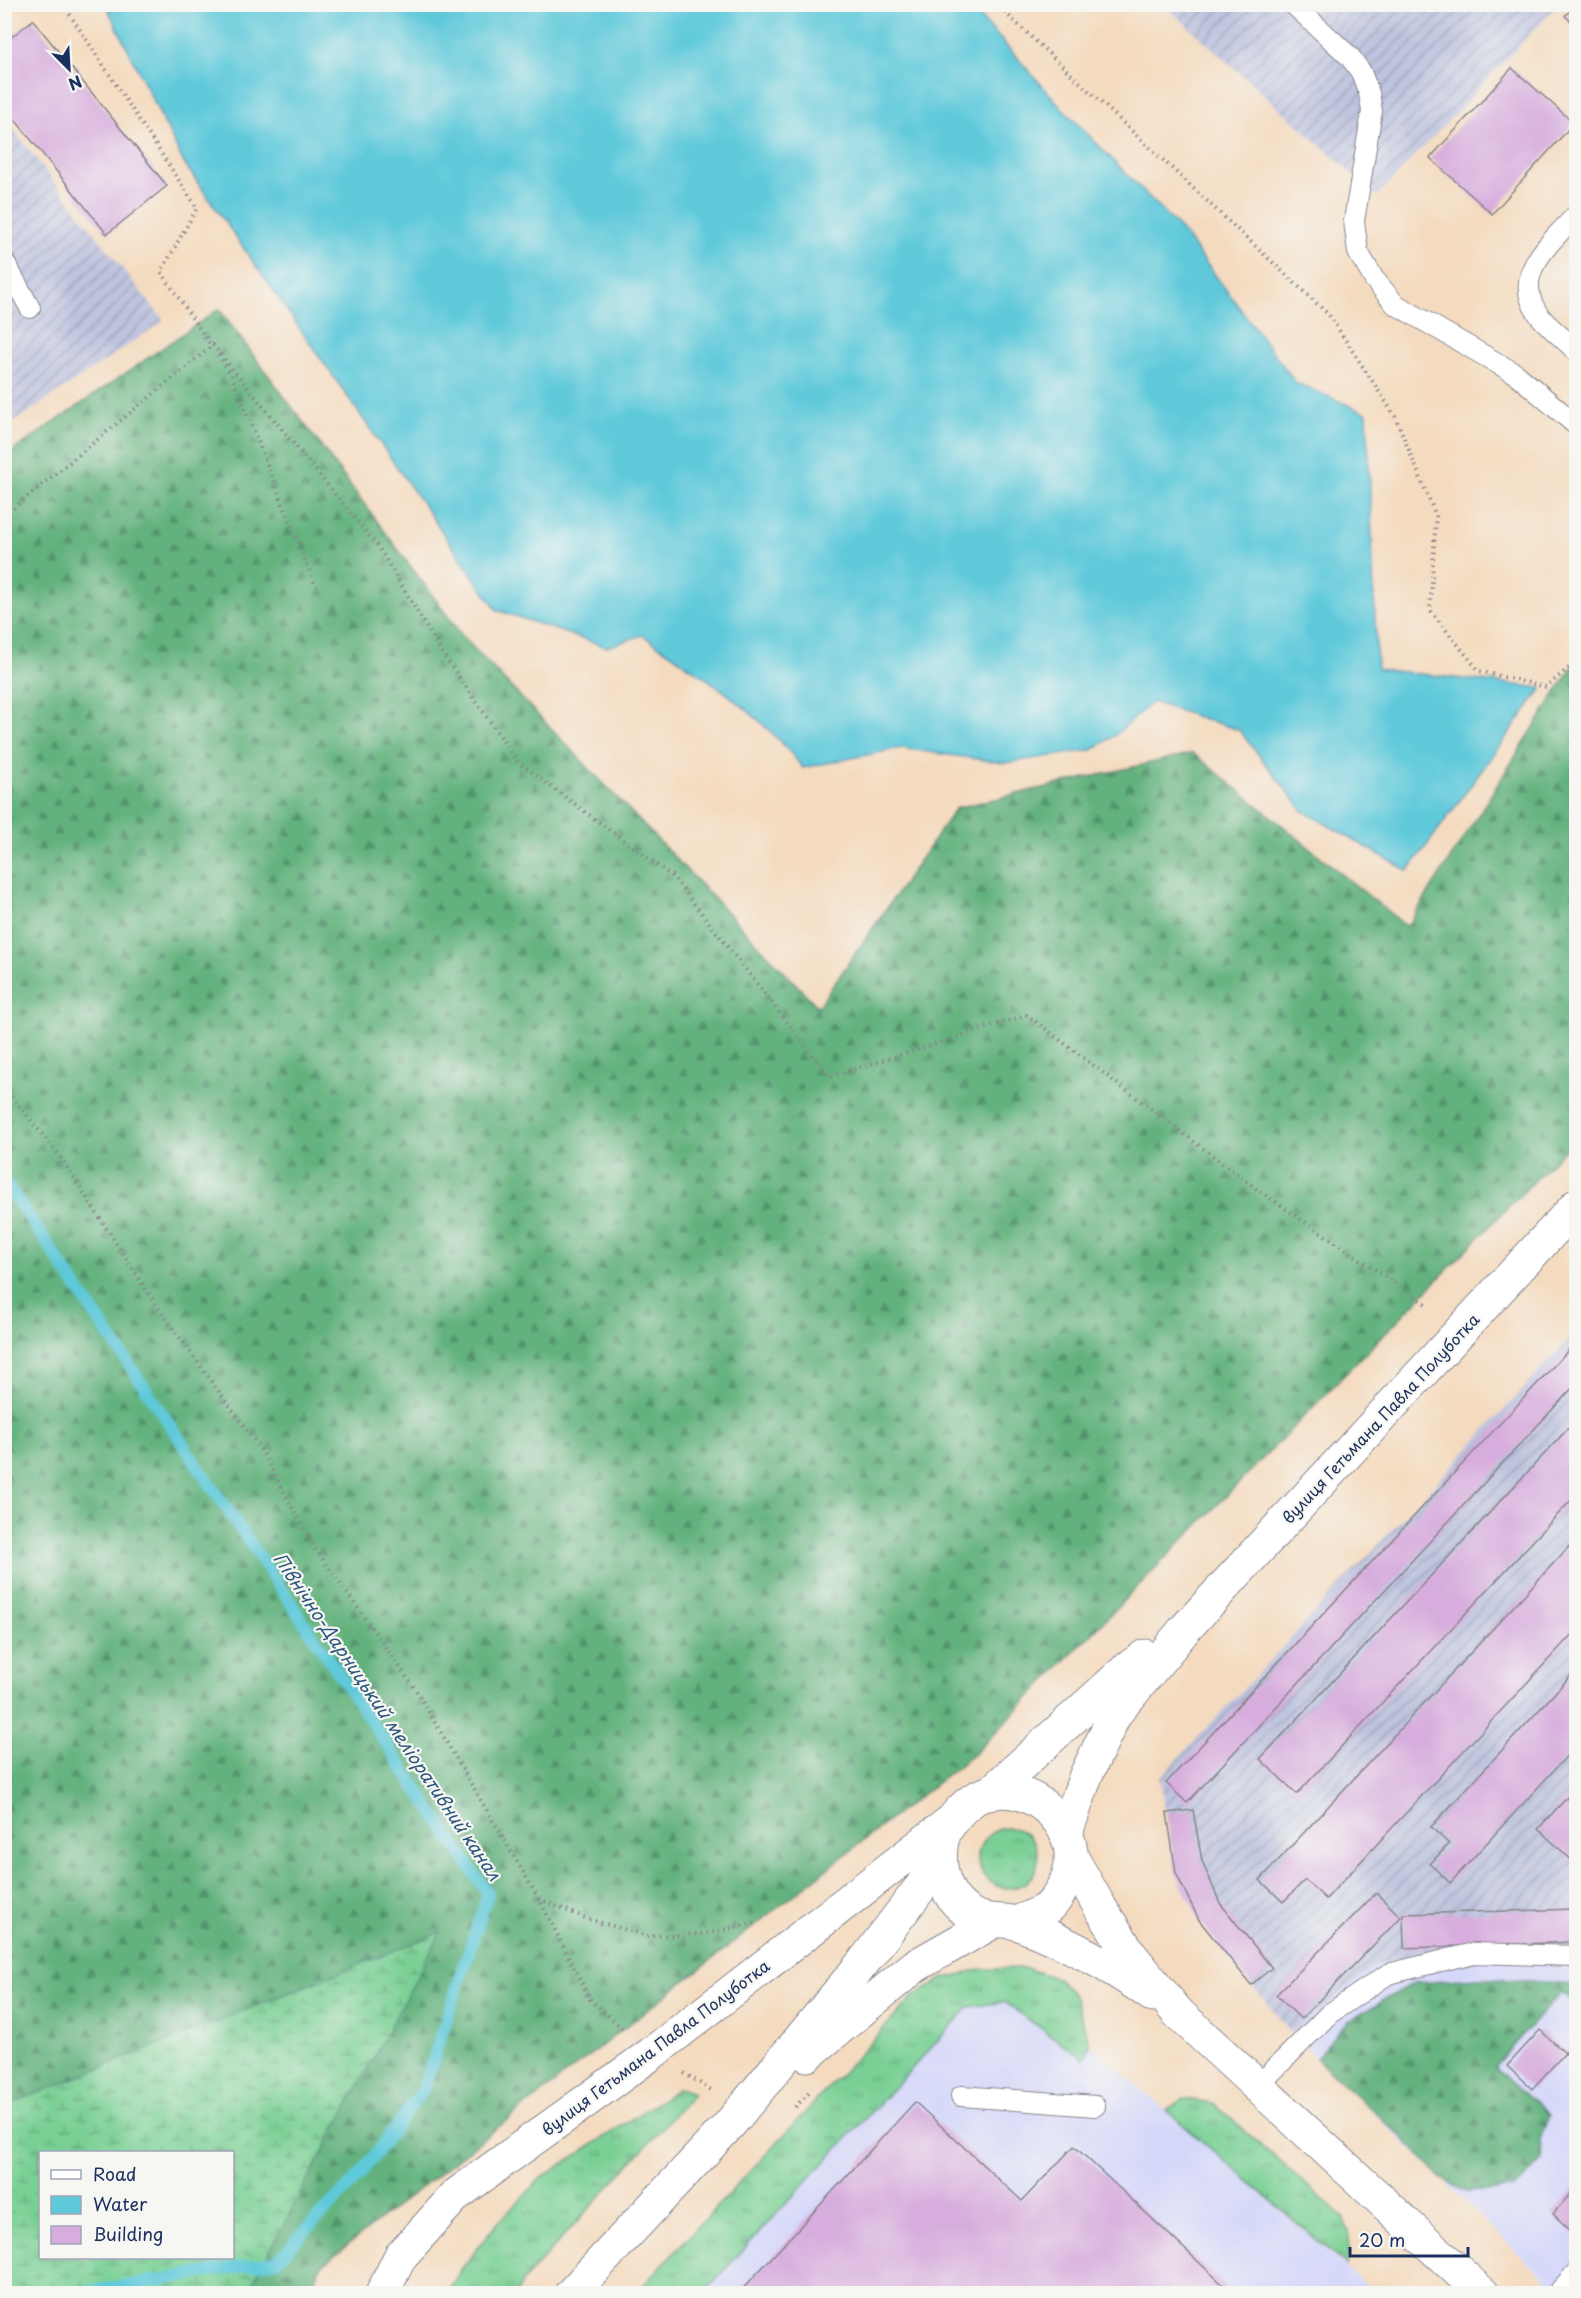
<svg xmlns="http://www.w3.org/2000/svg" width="1581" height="2298" font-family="'Playpen Sans',sans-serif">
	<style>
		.built { fill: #d6d8f9 }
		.industrial { fill: url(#industrial-furrows) }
		.grass { fill: url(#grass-tufts); stroke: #4a8079; stroke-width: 1.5 }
		.forest { fill: url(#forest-firs); stroke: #3f706e; stroke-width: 1.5; fill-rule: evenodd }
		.wetland { fill: url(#wetland-marsh); stroke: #4a8079; stroke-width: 1.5; fill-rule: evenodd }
		.water { fill: #5fc9da; stroke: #3d7c9c; stroke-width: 1.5 }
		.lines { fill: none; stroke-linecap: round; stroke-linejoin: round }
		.stream { stroke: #5fc9da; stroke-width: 12 }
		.building { fill: #d7addd }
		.service-casing { stroke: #88858e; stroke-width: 22 }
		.tertiary-casing { stroke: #88858e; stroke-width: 35 }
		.path { stroke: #88858e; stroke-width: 4; stroke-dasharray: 1.5 4.5; stroke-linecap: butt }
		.service { stroke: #fff; stroke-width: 20 }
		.tertiary { stroke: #fff; stroke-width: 33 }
		.labels { text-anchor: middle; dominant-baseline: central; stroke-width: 4.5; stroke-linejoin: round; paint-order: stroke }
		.street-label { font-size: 16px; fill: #1b2f5e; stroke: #f6f6f2 }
		.water-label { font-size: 18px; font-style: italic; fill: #2c567d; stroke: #f6f6f2 }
	</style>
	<defs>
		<pattern id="industrial-furrows" width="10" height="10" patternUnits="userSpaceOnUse" patternTransform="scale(1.5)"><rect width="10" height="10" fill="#bec3de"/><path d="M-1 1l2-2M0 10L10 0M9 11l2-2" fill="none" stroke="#9a9fb7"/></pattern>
		<pattern id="grass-tufts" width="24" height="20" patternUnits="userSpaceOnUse" patternTransform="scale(1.5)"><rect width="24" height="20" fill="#7ad094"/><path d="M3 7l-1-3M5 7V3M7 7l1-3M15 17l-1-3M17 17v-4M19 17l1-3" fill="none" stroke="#63a97c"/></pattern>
		<pattern id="forest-firs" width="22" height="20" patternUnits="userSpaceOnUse" patternTransform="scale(1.5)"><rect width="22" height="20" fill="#63b27e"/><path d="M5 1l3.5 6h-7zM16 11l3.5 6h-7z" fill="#51916a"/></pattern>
		<pattern id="wetland-marsh" width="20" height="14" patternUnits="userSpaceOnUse" patternTransform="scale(1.5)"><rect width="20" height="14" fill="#7ad094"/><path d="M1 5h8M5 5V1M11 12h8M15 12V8" fill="none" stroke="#63a97c"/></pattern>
	</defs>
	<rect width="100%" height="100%" fill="#f6f6f2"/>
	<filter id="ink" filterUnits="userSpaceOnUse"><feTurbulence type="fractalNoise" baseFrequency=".0167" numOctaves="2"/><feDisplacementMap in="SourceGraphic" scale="12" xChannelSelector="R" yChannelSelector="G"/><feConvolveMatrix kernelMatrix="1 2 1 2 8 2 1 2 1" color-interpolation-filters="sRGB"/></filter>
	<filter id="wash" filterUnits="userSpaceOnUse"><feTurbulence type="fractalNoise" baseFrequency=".008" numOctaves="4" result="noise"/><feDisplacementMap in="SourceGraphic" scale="24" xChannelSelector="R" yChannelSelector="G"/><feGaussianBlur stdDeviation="1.35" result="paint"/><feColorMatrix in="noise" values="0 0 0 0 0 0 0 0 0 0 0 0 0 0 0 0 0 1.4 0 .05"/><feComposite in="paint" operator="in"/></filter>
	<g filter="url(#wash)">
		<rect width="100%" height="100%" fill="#f4dbbf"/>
		<!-- built -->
		<path class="built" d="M1576,1947V2293H1559L1291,2033L1373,1966L1427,1951Z
			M1004,2002L1083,2059L1090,2045L1376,2293L703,2294L969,2007Z"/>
		<!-- industrial -->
		<path class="industrial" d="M1164,5H1558L1377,196Z
			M4,118L164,321L5,428H4Z
			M1576,1333V1947L1427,1951L1373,1966L1291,2033L1199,1920L1176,1873L1160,1778Z"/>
		<!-- grass -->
		<path class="grass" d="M978 1858a30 30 0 1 1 60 0a30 30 0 1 1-60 0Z
			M1026,1968L1059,1979L1075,1997L1090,2045L1084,2059L1004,2002L969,2007L703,2293H636L914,1996L942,1979L981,1969Z
			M679,2088L694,2093L523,2281L517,2293H448L459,2272L495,2226L541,2178Z
			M1184,2099L1213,2103L1343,2217L1349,2232L1347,2266L1166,2110Z"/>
		<!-- forest -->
		<path class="forest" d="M219,309L464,638L818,1007L956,808L1193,753L1407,927L1576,661V1138L975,1753L321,2266L309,2293H5L4,457ZM40,2152H232V2258H40Z
			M1477,1978L1576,1984V2004L1561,1992L1494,2067L1549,2115L1540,2139L1542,2160L1513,2189L1466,2192L1440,2178L1406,2141L1316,2058L1347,2021L1416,1982Z"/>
		<!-- wetland -->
		<path class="wetland" d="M441,1932L247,2293H5V2106ZM40,2152H232V2258H40Z"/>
		<!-- water -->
		<path class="water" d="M106,5H970L1063,109L1182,231L1296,383L1367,413L1377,669L1542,688L1408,871L1303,811L1239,730L1152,702L1114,736L1092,750L1005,763L901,748L803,768C760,712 700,673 642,635L607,647L497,610L184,163Z"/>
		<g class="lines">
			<!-- stream -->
			<path class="stream" d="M4,1180L488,1894L423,2090L359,2176L276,2261L74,2294"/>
		</g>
		<g id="blocks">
			<!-- building -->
			<path class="building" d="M1576,4V26L1565,16Z
				M33,20L167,186L107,234L4,106V43Z
				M1512,68L1574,123L1492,214L1430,158Z
				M1576,1342V1384L1187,1803L1166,1783Z
				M1576,1420V1495L1297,1794L1260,1759Z
				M1576,1539V1630L1326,1899L1305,1880L1283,1902L1260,1880Z
				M1576,1670V1746L1450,1883L1430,1864L1449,1844L1431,1827Z
				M1576,1788V1864L1538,1829Z
				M1193,1810L1202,1861L1220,1903L1272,1968L1251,1985L1199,1920L1176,1873L1167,1813Z
				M1376,1893L1401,1917L1301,2019L1276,1995Z
				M1576,1909V1942L1404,1948L1403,1914Z
				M1540,2030L1565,2053L1532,2089L1507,2066Z
				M1576,2041V2064L1565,2053Z
				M915,2102L1022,2201L1074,2146L1233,2294H738Z
				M1576,2187V2236L1553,2214Z"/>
		</g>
	</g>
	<g filter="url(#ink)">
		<use href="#blocks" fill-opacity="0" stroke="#88858e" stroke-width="1.5"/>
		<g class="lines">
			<defs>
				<path id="service" d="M1293,4L1350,57L1361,72L1369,93L1372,111L1354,221L1358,252L1374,279L1395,304L1516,374L1576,425
					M1576,215C1552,242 1511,273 1537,312C1545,325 1565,339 1576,351
					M4,261L30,308
					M1258,2086L1329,2014L1388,1974L1474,1953L1576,1956
					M961,2096L1095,2106
					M1557,2294L1576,2273"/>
				<path id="tertiary" d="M989,1794L1128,1668L1145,1656
					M1066,1833L1086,1775L1115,1714L1184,1630L1576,1206
					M1071,1856L1101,1909L1130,1954L1178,2013L1483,2294
					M1016,1923C1027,1918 1039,1915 1049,1907C1054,1903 1058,1895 1062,1889C1100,1827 1012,1759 963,1808C952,1819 942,1831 941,1847C938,1873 947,1900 971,1914C989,1924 1004,1918 1019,1924C1066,1942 1111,1966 1152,1995
					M807,2055L915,1966L993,1922
					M382,2294L400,2257L456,2195L651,2054L951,1821
					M571,2294L729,2125L866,1959L940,1862"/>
			</defs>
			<!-- service casing -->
			<use href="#service" class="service-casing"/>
			<!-- tertiary casing -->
			<use href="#tertiary" class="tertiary-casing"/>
			<!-- path -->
			<path class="path" d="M63,4L197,208L161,272L212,347
				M996,4L1329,315L1395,416L1436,516L1430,610L1479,671L1546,687L1576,662
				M218,355L231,374L316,587
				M4,516L213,345L379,548L441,651L518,762L673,877L830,1077L1027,1015L1258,1190L1429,1306
				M4,1087L59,1155L156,1305L260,1448L314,1547L416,1690L539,1899L590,1999L623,2029
				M539,1899L588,1919L648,1936L704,1934L758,1922
				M684,2073L711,2090
				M795,2107L809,2093"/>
			<!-- service -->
			<use href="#service" class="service"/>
			<!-- tertiary -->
			<use href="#tertiary" class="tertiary"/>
		</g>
	</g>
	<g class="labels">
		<!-- street labels -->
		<g class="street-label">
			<text transform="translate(1380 1418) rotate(-47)">вулиця Гетьмана Павла Полуботка</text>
			<text transform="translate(655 2047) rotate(-37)">вулиця Гетьмана Павла Полуботка</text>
		</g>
		<!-- water labels -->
		<g class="water-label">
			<text transform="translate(388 1716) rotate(56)">Північно-Дарницький меліоративний канал</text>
		</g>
	</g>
	<!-- margin -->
	<rect width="1581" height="2298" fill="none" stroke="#f6f6f2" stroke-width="24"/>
	<!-- legend -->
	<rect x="39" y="2151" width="195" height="108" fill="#f6f6f2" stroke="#9ea6b7" stroke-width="1.5"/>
	<rect x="51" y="2170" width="30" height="9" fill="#ffffff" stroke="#9ea6b7" stroke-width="1.5"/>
	<text x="93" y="2181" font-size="18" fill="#1b2f5e">Road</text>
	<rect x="51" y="2196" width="30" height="18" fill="#5fc9da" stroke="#9ea6b7" stroke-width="1.5"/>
	<text x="93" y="2211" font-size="18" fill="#1b2f5e">Water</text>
	<rect x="51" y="2226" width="30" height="18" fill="#d7addd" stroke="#9ea6b7" stroke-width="1.5"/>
	<text x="93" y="2241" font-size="18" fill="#1b2f5e">Building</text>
	<!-- north arrow -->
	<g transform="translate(69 69) rotate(156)" stroke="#f6f6f2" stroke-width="4.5" paint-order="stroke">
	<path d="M0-4.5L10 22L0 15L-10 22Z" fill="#1b2f5e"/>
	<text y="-9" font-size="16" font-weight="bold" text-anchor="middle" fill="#1b2f5e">N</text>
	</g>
	<!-- scale -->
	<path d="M1350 2247v9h118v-9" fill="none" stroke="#1b2f5e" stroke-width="3"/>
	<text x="1359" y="2247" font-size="18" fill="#1b2f5e" stroke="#f6f6f2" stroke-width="4.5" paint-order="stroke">20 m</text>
</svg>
